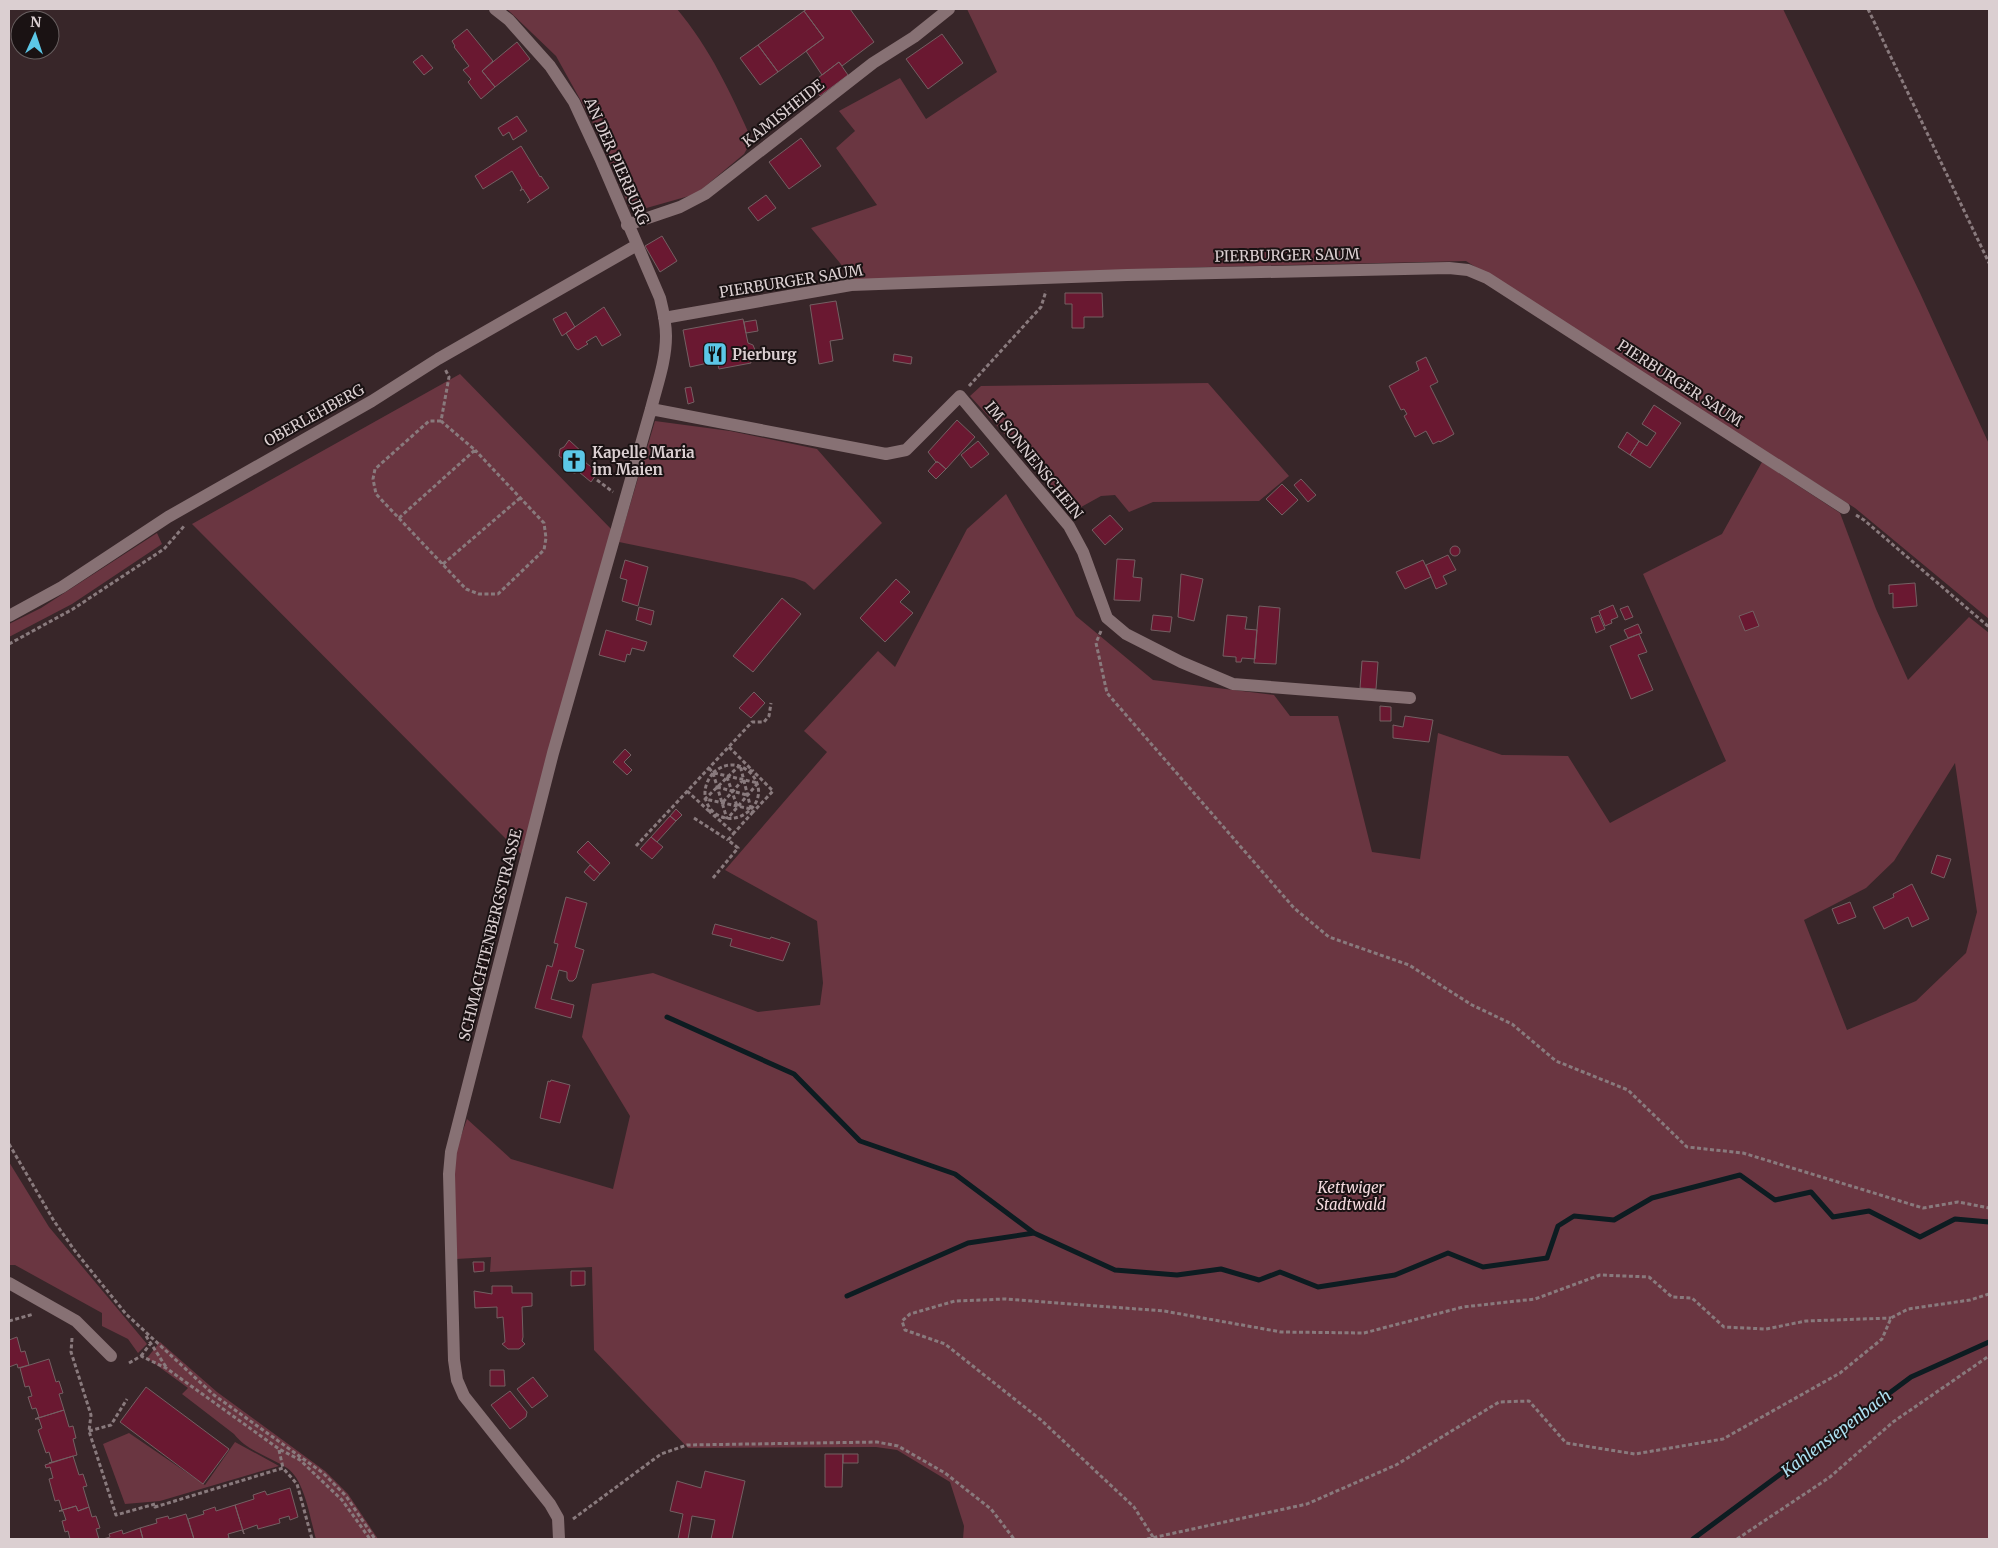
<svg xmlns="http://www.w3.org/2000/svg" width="1998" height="1548" font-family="Merriweather,serif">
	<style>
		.green { fill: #6a3641; fill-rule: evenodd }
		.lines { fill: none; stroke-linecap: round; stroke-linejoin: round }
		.stream { stroke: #0d1c21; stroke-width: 5 }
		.building { fill: #6a1831; stroke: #746063 }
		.path { stroke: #897a7d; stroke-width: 3; stroke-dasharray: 4 2.5; stroke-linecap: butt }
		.minor { stroke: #877174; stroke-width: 12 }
		.labels { text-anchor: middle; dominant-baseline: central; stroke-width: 4; stroke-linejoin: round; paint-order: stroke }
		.street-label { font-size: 15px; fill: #dbcfd1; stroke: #1a1213 }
		.poi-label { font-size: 15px; font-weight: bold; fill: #dbcfd1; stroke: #1a1213; text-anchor: start }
		.park-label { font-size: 15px; font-style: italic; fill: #f4dade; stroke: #1a1213 }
		.water-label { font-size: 16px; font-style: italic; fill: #ade1f2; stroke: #1a1213 }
	</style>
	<rect width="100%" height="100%" fill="#382629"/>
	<!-- green -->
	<path class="green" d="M507,9H677C710,48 731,94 752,140L744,154L696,194L643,209L629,206L591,119L556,56Z
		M967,9H1783L1920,293L1989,444V619L1855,508L1466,261L1206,267L854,280L811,228L877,205L836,148L855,131L839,111L900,78L926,119L997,72Z
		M460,374L612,530L521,854L192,524Z
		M1208,383L1289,476L1259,501L1153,502L1129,512L1115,495L1101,496L1074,511L970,396L981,386Z
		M655,421L730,431L817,449L882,523L814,590L805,582L794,578L619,542Z
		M1762,462L1840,513L1876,609L1908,680L1969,617L1989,633V1539H963L964,1526L950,1482L897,1450L876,1447L688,1448L594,1350L592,1267L490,1272L491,1257L456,1259L454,1173L455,1153L467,1119L511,1159L613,1189L630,1116L582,1037L592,984L653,973L758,1012L820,1005L823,983L817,921L725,870L827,752L804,731L878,651L895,667L967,529L1006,494L1076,616L1153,680L1274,695L1290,716H1338L1372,852L1420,859L1438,733L1502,755L1568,756L1610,823L1726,761L1643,574L1722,534ZM1955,763L1977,912L1966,953L1916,1001L1847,1030L1804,920L1866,888L1894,861Z
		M157,533L162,544L72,604L9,637V624L41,608Z
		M9,1162L49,1227L147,1344L138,1353L128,1339L102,1326V1313L15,1265H9Z
		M160,1342L217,1392L325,1471L348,1494L378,1539H316C310,1519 305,1480 287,1468C269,1456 247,1451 234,1434L182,1394L188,1388L147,1358Z
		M129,1433L205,1485L235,1442L279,1466L160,1501L125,1504L103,1444Z"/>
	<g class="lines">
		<!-- stream -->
		<path class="stream" d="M667,1017L794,1074L860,1141L955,1174L1034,1233L1115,1270L1177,1275L1221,1269L1259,1280L1280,1272L1318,1287L1395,1275L1448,1253L1483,1267L1547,1258L1558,1226L1574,1216L1614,1220L1652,1198L1740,1175L1775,1200L1811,1192L1833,1217L1869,1211L1920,1237L1955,1219L1989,1222
			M847,1296L968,1243L1034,1233
			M1693,1539L1911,1377L1989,1342"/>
	</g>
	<!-- building -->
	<path class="building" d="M807,9H850L874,42L842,66L839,62L822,75L806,51L824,38L804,11Z
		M804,11L824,38L778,72L758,45Z
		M467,29L493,61L482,71L495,87L481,99L468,82L471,79L463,70L469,66L454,47L455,46L452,41Z
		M942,34L963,63L928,89L906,59Z
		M517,42L530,59L495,87L482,71Z
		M758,45L778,72L760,85L740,58Z
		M422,55L433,68L424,75L413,62Z
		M839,62L848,75L820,96L810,84Z
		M517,116L527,131L513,140L509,132L503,136L498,128Z
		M801,138L821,166L789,189L769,162Z
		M521,146L540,177L541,176L549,188L527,203L530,200L523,189L520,191L522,188L512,171L483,189L475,176Z
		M766,195L776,208L758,221L748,208Z
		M662,236L677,261L660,272L645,246Z
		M1065,293H1102L1103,317H1084V328H1072V304H1065Z
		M836,301L843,339L830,341L833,361L819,364L810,305Z
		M604,307L621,335L602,346L596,336L586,342L588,344L578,350L575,348L566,333Z
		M566,312L575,327L562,336L553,319Z
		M743,319L748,343L753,345L755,350L754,358L751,359L750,357L751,363L719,369L717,361L690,367L683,330Z
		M756,320L758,331L746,333L744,322Z
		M894,354L912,357L911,364L893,361Z
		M1426,357L1438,382L1430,386L1454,434L1440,442L1439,441L1433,444L1426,431L1415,437L1404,416L1407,414L1404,409L1401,410L1389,386L1419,370L1416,362Z
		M691,387L694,402L688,404L685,388Z
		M1654,405L1681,423L1650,468L1630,455L1639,441L1647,446L1656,433L1642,424Z
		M957,420L975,437L946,469L938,462H936L928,452Z
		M1627,432L1639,441L1630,455L1618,447Z
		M569,440L584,454L586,463L598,472L591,482L579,472L574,473L565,468L563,459L559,456L560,449L564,447Z
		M978,441L989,454L971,468L961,455Z
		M936,462H938L946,469L936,479L928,471Z
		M1301,479L1316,495L1308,502L1294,485Z
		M1282,484L1298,500L1282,515L1266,499Z
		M1110,515L1123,529L1105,545L1092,530Z
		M1450 551a5 5 0 1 1 10 0a5 5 0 1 1-10 0Z
		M1448,555L1456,570L1443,576L1447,584L1436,589L1426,565Z
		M1117,559L1135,560L1133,577L1142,578L1140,601L1114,600Z
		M625,560L648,567L638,606L622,601L627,580L620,578Z
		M1423,560L1431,577L1405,589L1396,572Z
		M1181,574L1203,579L1194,621L1178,617Z
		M896,579L910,592L900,602L913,613L885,642L860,618Z
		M1915,583L1917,606L1893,608V593L1889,594V585Z
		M782,598L801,614L753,672L733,656Z
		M1613,605L1618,617L1611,620L1612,623L1605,626L1599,611Z
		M1259,606L1280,608L1276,664L1254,663Z
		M1628,606L1633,617L1625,620L1620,609Z
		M639,607L654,611L651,625L636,620Z
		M1753,611L1759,626L1745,631L1739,616Z
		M1153,615L1172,617L1170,632L1151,630Z
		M1227,615L1247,617L1245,629L1257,630L1255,659L1242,658L1241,662H1236V657L1223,656Z
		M1599,615L1605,629L1596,633L1591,618Z
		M1638,624L1642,633L1628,638L1624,630Z
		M606,630L647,642L644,651L632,648L630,655L627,654L625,662L599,655Z
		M1639,634L1647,652L1638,655L1653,690L1631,699L1610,646Z
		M1362,661L1378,662L1376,689L1360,688Z
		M754,692L765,703L751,718L739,708Z
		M1380,706L1391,707V721H1380Z
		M1405,716L1433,720L1429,742L1393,738V725L1403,727Z
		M625,749L631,755L624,762L632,770L627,775L613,762Z
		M676,809L682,815L676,821L670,816Z
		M670,816L676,821L657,842L651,837Z
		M651,837L663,847L652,859L640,849Z
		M588,841L610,863L600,874L577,852Z
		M1937,855L1951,859L1944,878L1931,873Z
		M590,865L600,874L594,881L584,872Z
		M1912,884L1929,919L1912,927L1908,917L1884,929L1873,907L1894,897L1893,894Z
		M566,897L587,903L575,947L584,950L576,978L573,981H569L567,978V972L559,970L551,999L574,1005L571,1018L535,1008L547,965L552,967L558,944L554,943Z
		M1850,902L1856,917L1838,924L1832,909Z
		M715,924L770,939L771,937L790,943L783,961L730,946L732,939L712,934Z
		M551,1080L570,1085L560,1123L540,1118L548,1081L550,1082Z
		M473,1262H484V1271L474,1272Z
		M571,1271H585V1285L571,1286Z
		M492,1286H512V1293H532V1306L522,1307L523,1337L522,1341L525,1344L519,1349H508L502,1344L505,1342L503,1317L497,1318V1307L475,1308L474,1291L492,1294Z
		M17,1337L21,1352L25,1351L29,1365L18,1368L17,1364L9,1367V1340Z
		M49,1359L56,1382L59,1381L63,1393L59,1394L64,1410L35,1419L39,1417L36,1408L32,1409L28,1397L32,1396L29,1386L25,1387L20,1368Z
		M490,1370H504L505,1386H490Z
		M533,1377L548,1396L532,1408L517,1389Z
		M146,1387L229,1449L203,1484L120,1422Z
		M510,1391L527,1412L526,1417L510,1429L491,1405Z
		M64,1410L69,1427L73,1426L76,1438L73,1439L77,1455L49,1463L52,1462L49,1452L46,1453L38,1430L42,1428L39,1419H35Z
		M825,1454H843L842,1487H825Z
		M843,1454H858V1463H843Z
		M73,1456L79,1475L83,1474L87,1486L83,1487L89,1507L78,1511L76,1506L59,1511L62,1510L59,1500L55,1501L49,1479L53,1478L50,1467L46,1468L45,1465Z
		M705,1471L745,1481L732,1539H711L715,1520L692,1516L688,1539H678L683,1514L670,1511L677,1481L701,1488Z
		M290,1488L298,1517L290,1520L289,1516L279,1519L280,1523L258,1529L257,1525L243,1530L244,1534L235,1505L254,1499L253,1495L265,1491L267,1495Z
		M235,1505L244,1534L242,1530L228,1534L229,1538L225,1539H194L188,1519L204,1514L203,1511L215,1507L216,1511Z
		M76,1506L78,1511L89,1507L92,1517L96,1516L100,1528L96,1529L99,1539H70L68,1531L65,1532L62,1521L66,1520L63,1511H59Z
		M186,1514L194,1539H143L140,1528L157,1523L156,1519L168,1516L169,1519Z
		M140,1528L143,1539H103L110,1537L109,1534L122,1530L123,1534Z"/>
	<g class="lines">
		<!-- path -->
		<path class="path" d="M1868,9L1989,263
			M969,386L1041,307L1046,291
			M441,421H429L375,469L373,479L376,494L466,589L479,594H498L544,550L546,538L544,523L475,450
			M597,480L613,492
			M1856,515L1864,520L1989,627
			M399,518L475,450L441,421L449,377L445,369
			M443,564L520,498
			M1101,631L1096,643L1107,693L1294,908L1329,937L1409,965L1472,1005L1512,1024L1556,1061L1628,1090L1687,1147L1743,1153L1923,1208L1958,1202L1989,1208
			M9,644L73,609L164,549L185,525
			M729,747L752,770L750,771
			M709,768L713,773C740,748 775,787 750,810C724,834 689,802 713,773
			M713,773L727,819
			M714,773L758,783L728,818
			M727,777L737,806
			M717,787L747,795
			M687,791L710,812
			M723,802L743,780
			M751,809L740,765L705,799L751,809L753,812L773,791L752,770
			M711,810L710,812L734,833L753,812
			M694,818L728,840
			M636,846L752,722H764L769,716L771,703
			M713,878L738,848L728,840L734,833
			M9,1144L54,1221L75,1251L126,1314L214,1395L323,1473L346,1496L375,1539
			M9,1321L34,1314
			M146,1336L166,1367
			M72,1338L71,1352L91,1415L89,1431L116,1515L155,1504V1507L283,1468L297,1484L312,1539
			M141,1356L151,1343
			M129,1363L141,1356L166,1368L279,1449L300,1460L342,1500L370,1539
			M89,1431L111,1425L127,1399
			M279,1450L283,1468
			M573,1519L661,1454L687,1445L877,1442L898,1446L945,1473L991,1509L1014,1539
			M1153,1537L1134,1507L1041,1420L945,1344L905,1330L902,1321L910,1314L955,1301L1005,1299L1164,1311L1281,1332L1364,1333L1463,1307L1535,1299L1600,1275L1649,1277L1672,1297L1692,1298L1724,1327L1766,1329L1806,1321L1891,1318
			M1147,1539L1307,1504L1396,1465L1499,1402L1529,1401L1566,1443L1635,1454L1723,1439L1840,1373L1882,1339L1891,1318L1908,1309L1970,1300L1989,1294
			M1737,1539L1830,1477L1893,1422L1989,1356"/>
		<!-- minor -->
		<path class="minor" d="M495,9L509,20L550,66L574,102L600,158L660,298C663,310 666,323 666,336C666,361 657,385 651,409L553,753L451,1152L449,1174L454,1360L457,1380L464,1396L550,1504L558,1518L559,1539
			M627,225L680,207L705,194L873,63L914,37L949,9
			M664,318L851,285L1127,275L1449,268L1468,270L1487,278L1844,508
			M651,409L886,454L906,450L960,396L1069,526L1083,552L1107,618L1126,634L1181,662L1233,684L1410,698
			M9,616L62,587L168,517L372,401L438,359L637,245
			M9,1283L76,1321L111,1356"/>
	</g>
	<!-- icons -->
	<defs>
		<symbol id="restaurant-square" viewBox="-11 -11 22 22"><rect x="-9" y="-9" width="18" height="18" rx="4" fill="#5cc7e7" stroke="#1a1213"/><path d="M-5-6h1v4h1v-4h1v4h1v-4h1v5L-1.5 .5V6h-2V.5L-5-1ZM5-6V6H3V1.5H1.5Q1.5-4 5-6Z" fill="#111"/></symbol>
		<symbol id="church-square" viewBox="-11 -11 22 22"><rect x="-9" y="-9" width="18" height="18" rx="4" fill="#5cc7e7" stroke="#1a1213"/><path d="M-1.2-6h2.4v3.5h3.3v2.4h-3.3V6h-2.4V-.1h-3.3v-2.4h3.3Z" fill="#111"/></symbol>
	</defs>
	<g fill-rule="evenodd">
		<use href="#restaurant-square" x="701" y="340" width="28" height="28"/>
		<use href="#church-square" x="560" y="447" width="28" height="28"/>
	</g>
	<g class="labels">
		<!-- street labels -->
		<g class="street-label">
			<text transform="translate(783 113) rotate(-38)">KAMISHEIDE</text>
			<text transform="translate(617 161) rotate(66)">AN DER PIERBURG</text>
			<text transform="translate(1287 255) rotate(-1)">PIERBURGER SAUM</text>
			<text transform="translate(791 281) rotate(-9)">PIERBURGER SAUM</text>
			<text transform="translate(1680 383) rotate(33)">PIERBURGER SAUM</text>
			<text transform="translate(314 415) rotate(-29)">OBERLEHBERG</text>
			<text transform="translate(1034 460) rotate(51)">IM SONNENSCHEIN</text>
			<text transform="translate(490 935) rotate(-76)">SCHMACHTENBERGSTRASSE</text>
		</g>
		<!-- poi labels -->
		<g class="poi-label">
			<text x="732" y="354">Pierburg</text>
			<text x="592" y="452">Kapelle Maria<tspan x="592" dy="17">im Maien</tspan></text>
		</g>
		<!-- park labels -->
		<g class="park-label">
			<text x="1351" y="1187">Kettwiger<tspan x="1351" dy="17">Stadtwald</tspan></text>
		</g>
		<!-- water labels -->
		<g class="water-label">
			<text transform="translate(1836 1433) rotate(-37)">Kahlensiepenbach</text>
		</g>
	</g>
	<!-- border -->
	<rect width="1998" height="1548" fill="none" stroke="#dbcfd1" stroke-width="20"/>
	<!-- north arrow -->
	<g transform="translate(35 35) rotate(3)"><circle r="24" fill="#1a1213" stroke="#675e5f"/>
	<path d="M0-4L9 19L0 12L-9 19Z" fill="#5cc7e7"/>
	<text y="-8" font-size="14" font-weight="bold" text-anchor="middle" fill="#dbcfd1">N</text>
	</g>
</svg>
